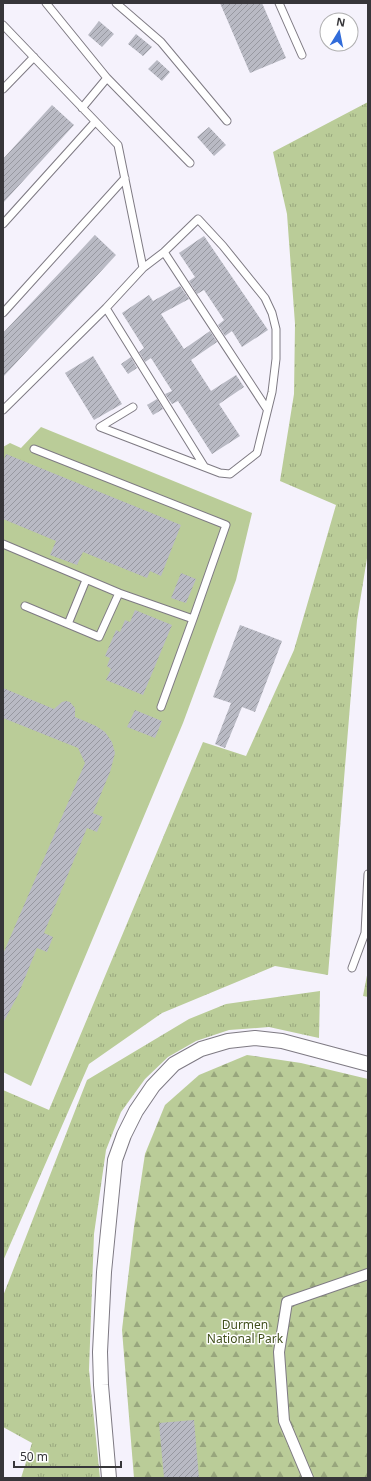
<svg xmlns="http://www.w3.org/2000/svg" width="371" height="1481" font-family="'Noto Sans',sans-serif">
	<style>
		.grass { fill: url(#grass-tufts) }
		.forest { fill: url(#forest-firs) }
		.park { fill: #bacc98 }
		.building { fill: url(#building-hatch) }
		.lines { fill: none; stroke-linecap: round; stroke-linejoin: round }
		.service-casing { stroke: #7e7a83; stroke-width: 9 }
		.pedestrian-casing { stroke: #7e7a83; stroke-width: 12 }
		.minor-casing { stroke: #7e7a83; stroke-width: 16 }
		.service { stroke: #fff; stroke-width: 7 }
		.pedestrian { stroke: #fff; stroke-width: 10 }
		.minor { stroke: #fff; stroke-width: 14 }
		.labels { text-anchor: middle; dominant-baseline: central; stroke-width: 3; stroke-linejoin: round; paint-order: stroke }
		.park-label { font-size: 12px; fill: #42511d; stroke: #fff }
	</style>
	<defs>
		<pattern id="grass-tufts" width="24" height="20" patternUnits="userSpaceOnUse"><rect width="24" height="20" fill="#bacc98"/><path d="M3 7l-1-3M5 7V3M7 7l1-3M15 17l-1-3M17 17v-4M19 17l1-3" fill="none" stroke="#98a67d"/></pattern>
		<pattern id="forest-firs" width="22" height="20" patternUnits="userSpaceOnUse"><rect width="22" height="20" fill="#bacc98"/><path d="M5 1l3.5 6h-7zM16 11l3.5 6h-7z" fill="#98a67d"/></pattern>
		<pattern id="building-hatch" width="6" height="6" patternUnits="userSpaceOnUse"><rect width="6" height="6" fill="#b9bac4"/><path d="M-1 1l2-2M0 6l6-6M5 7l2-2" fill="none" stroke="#9798a0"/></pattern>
	</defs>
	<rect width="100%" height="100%" fill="#f5f2fc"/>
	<!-- grass -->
	<path class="grass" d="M368,102V552L357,620L328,975L275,966L162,1013L89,1064L3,1261V1090L49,1110L203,742L246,756L294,650L336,505L280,481L294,394L295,324L287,214L273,152Z
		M368,970V997L363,996Z
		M320,991L319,1038L269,1027L229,1030L196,1041L168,1057L145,1079L121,1112L106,1150L94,1234L89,1370L100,1478H21L32,1443L3,1427V1296L87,1080L189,1019L226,1004Z"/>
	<!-- forest -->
	<path class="forest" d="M247,1055L301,1063L368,1079V1478H134L122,1330L134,1227L145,1154L165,1105L199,1075Z"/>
	<!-- park -->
	<path class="park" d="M41,427L252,513L236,580L183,723L31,1086L3,1072V447L10,443L21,448Z"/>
	<!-- building -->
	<path class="building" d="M220,3H262L286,58L250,73Z
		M99,21L114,34L102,47L88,35Z
		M136,34L152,47L143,56L128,44Z
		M157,60L170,72L162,81L148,69Z
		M52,105L74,125L3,203V159Z
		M209,127L226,145L214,156L197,137Z
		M95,235L116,255L3,377V333Z
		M204,236L268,330L242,347L232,331L225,336L218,325L224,320L204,290L197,294L189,281L195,277L179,253Z
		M180,286L189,299L161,314L184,349L210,331L217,342L191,360L211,391L236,375L244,387L219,404L240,436L212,454L178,401L172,404L165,394L172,391L151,358L145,362L139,352L144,348L122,313L149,295L153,301Z
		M93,356L122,404L94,420L65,373Z
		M131,357L137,368L128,374L121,364Z
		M157,399L163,409L153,415L147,405Z
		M6,454L181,525L161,576L150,571L147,578L83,552L77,565L50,555L56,541L3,519V462Z
		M181,573L196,579L186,603L171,598Z
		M135,610L172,625L143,695L106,680L111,669L107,666L110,658L105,656L116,630L120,632L125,620L130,622Z
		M240,625L282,641L255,712L242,707L225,748L215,744L231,703L213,697Z
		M3,688L54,709L62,702L66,701L70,702L75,708V717L96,726L105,732L112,742L115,753L110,772L93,813L103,817L97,832L87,828L44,933L53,937L47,952L37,948L18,995L3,1023V954L85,763L78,748L3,718Z
		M135,710L162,721L155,738L127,727Z
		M194,1420L199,1478H164L159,1423Z"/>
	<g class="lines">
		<defs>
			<path id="service" d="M46,3L107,78L190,163
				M116,3L161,42L227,121
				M279,3L302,55
				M3,25L118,145L143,268L106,308L3,410
				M3,89L34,57
				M82,108L107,78
				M3,224L95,122
				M164,252L267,409
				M106,308L204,466
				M3,313L125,178
				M133,407L100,427L220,473L230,474L257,453L272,392L276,359V329L272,313L265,298L223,246L198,219L164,252L143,268
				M34,449L226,525L193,619L119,593
				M3,544L119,593L99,637L25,606
				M68,624L86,580
				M161,707L193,619
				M352,968L365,933L368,874"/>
			<path id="pedestrian" d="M308,1478L284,1421L279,1352L287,1302L368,1274"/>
			<path id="minor" d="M109,1478L101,1385L100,1352L104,1272L115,1160L124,1135L136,1111L153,1086L174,1064L201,1049L228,1041L255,1038L282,1041L368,1064"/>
		</defs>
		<!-- service casing -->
		<use href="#service" class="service-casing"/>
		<!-- pedestrian casing -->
		<use href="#pedestrian" class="pedestrian-casing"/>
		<!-- minor casing -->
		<use href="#minor" class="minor-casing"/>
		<!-- service -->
		<use href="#service" class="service"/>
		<!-- pedestrian -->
		<use href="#pedestrian" class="pedestrian"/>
		<!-- minor -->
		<use href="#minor" class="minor"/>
	</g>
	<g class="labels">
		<!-- park labels -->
		<g class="park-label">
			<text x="245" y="1324">Durmen<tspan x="245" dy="14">National Park</tspan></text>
		</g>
	</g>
	<!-- border -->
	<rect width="371" height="1481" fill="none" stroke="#37363a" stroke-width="8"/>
	<!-- north arrow -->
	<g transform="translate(339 32) rotate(10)"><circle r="19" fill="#ffffff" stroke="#afafb0"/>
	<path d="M0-3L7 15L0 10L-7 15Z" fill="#316cda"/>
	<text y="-6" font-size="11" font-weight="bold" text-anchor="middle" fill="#37363a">N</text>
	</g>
	<!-- scale -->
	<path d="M14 1461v6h107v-6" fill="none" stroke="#37363a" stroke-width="2"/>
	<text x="20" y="1461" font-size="12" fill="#37363a" stroke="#ffffff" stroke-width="3" paint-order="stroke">50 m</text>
</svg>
